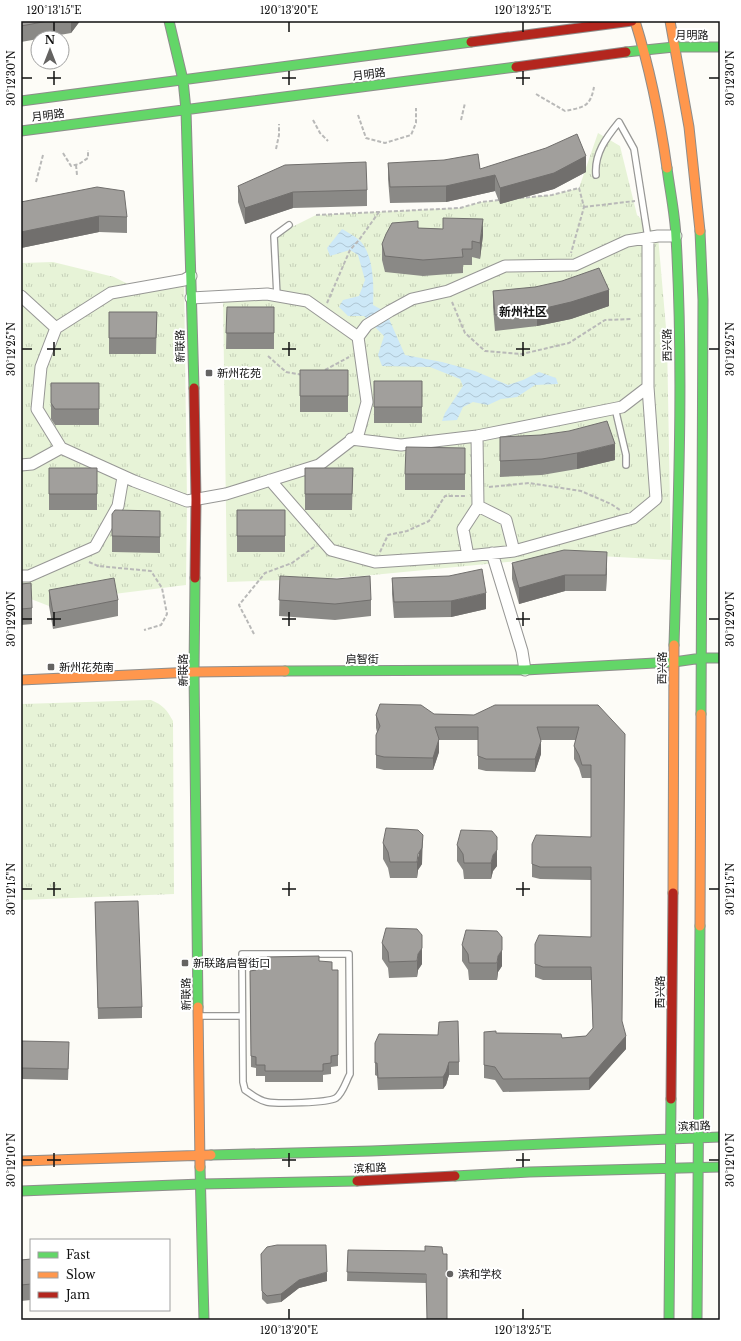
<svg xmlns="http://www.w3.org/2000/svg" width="741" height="1341" font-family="'Libre Baskerville','Noto Sans SC',serif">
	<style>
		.grass { fill: url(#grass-tufts) }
		.water { fill: url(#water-waves) }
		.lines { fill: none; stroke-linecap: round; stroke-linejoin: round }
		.lane-casing { stroke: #979795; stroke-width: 8 }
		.street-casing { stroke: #979795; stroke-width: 13 }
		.fast-casing { stroke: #8e8d8b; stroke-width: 11 }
		.slow-casing { stroke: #8e8d8b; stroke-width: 11 }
		.jam-casing { stroke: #8e8d8b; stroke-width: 11 }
		.path { stroke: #b9b9b8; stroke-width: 2; stroke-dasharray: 4 2; stroke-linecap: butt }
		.lane { stroke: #fffffe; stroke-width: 5.5 }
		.street { stroke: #fffffe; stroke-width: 11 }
		.fast { stroke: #63d668; stroke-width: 9 }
		.slow { stroke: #ff974d; stroke-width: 9 }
		.jam { stroke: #b3261e; stroke-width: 9 }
		.wall { fill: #8a8986 }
		.shaded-wall { fill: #716f6d }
		.building { fill: #a19f9c; stroke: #716f6d }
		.ticks { fill: none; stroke: #111; stroke-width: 1.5 }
		.poi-dot { fill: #646362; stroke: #fff; stroke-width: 1.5 }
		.labels { text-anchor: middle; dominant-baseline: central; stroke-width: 4; stroke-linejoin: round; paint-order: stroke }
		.street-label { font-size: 11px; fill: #111; stroke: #fff }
		.poi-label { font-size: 11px; fill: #111; stroke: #fff; text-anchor: start }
		.neighbourhood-label { font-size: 12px; font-weight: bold; fill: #111; stroke: #fff }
		.neatline { fill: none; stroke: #111; stroke-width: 1.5 }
		.ticks-label { font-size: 10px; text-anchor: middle; fill: #111 }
	</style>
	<defs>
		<pattern id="grass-tufts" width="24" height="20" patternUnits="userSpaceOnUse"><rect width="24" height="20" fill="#e7f3d7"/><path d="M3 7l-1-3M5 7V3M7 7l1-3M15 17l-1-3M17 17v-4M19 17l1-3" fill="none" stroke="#c5cfb8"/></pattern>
		<pattern id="water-waves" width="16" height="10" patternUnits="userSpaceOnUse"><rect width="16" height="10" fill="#cde8f7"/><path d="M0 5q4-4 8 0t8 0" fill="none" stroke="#afc6d3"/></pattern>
	</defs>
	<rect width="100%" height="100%" fill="#fdfcf7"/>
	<!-- grass -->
	<path class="grass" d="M598,133L620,146L637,215L658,236L667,339L671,560L581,555L362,576L315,579L227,582L223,296L277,295L274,236L316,215L460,208L481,202L552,195L579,188Z
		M53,262L114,277L136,288L184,280L187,501L186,585L114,594L49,606L31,599L21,600V263Z
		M151,700C163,705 167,710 173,721L174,894L21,900V704Z"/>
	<!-- water -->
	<path class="water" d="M342,229C347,232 353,235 358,239C374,252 374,286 373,305L386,312L405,355L442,362L475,371L508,385L523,380L539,372L556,378L558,384L535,385L517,397L501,399L488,405L473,402L463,407L457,420L442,421L445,413L463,386L460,379L430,367L382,366L378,355L384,336L364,316H348L339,307L343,300L359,296L365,280L358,255L350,250L330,256L327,248Z"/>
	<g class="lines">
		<defs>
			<path id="lane" d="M596,175C594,154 606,138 619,122L634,149L648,238
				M277,296L274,236L289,225
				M615,408L626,455V465
				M242,954H349L350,1074C346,1081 343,1093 336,1098C327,1103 277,1104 267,1102C258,1100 252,1095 245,1090L243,1082Z
				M199,1016H242"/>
			<path id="street" d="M191,276L184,280L111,293L56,328L41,367L37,409L61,448L134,481L187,501L226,494L319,465L358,435L367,402L358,337L307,301L267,294L191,298
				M21,296L56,328
				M358,337L367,325L390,311L412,299L448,291L505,266L575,265L627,241L658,236H676
				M351,439L401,445L477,436L622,407L648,387V238
				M21,465L32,464L61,448
				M270,480L331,550L375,562L468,556L514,551L633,518L656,499L648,387
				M478,506L506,520L514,551
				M492,553L522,651L525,670
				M468,556L463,529L478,506L477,436
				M21,576H29L95,547L118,506L123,477"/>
			<path id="fast" d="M169,21L183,80L186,110L194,388
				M626,52L674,47H720
				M21,101L471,42
				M21,131L516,67
				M667,168C670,191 675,214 676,237C684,373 678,510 674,645
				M700,231L703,300L701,714
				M195,578L194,672L198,1007
				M285,671L525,670L674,662L702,658H720
				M211,1155L371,1151L720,1137
				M200,1167L204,1320
				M455,1176L529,1172L720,1167
				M21,1191L201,1184L357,1181
				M669,1320L671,1099
				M697,1320L700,926"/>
			<path id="slow" d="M635,21C650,69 660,119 667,168
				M670,21L689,127L700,231
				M21,680L194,672L285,671
				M673,893L674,645
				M700,926L701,714
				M198,1007L200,1167
				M21,1161L211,1155"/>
			<path id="jam" d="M471,42L632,21
				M516,67L626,52
				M194,388L196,500L195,578
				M671,1099L673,893
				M357,1181L455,1176"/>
		</defs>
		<!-- lane casing -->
		<use href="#lane" class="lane-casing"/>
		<!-- street casing -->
		<use href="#street" class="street-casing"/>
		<!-- fast casing -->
		<use href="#fast" class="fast-casing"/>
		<!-- slow casing -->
		<use href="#slow" class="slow-casing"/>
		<!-- jam casing -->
		<use href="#jam" class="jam-casing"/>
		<!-- path -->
		<path class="path" d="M536,94L565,111C583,107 590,108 594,87
			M358,115L366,138L385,143L411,135L416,123V108
			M313,120L320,133L328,141
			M461,120L465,103
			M276,149L279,135V124
			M63,153L71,166L79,164L88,158V150
			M76,165L77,175
			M36,182L43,155
			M520,198L552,195L579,188L584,207L571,253
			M584,207L635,201
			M316,215L460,208L481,202L500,200
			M452,302L465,333L485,351L522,354L569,343L605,320L631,319
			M327,303L350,250L359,240L379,212
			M268,356L286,372L303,375
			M325,370L349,357
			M489,487L529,483L581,491L611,504L620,510
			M380,552L388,535L407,531L429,521L445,496H467
			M89,562L98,566L151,571L162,588L167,614L161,625L144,630
			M254,634L239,605L265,573L292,563L314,547"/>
		<!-- lane -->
		<use href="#lane" class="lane"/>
		<!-- street -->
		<use href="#street" class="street"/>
		<!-- fast -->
		<use href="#fast" class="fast"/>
		<!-- slow -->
		<use href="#slow" class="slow"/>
		<!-- jam -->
		<use href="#jam" class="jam"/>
	</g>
	<!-- wall -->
	<path class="wall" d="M21,21H80L71,33L43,38H38V39L21,42Z
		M388,163L480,169L586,172L554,189L500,204L495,191L446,202L390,203L388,179Z
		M238,186L367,190V206L293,208L245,224L238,202Z
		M21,202L127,217V233L99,232L21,248Z
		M443,218L483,235L480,259L472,257V265H463V273L423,276L385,272L382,260V244L418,228L443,229Z
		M493,291L609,306L571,319L537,326L495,331L493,307Z
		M227,307H274V349H226Z
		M109,312H157L156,354H109Z
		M300,370H348V412H300Z
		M374,381H422V423H374Z
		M51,383H99V425H55L51,419Z
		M500,437L615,460L577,469L542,475L500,477Z
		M465,448V490H405V474Z
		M49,468H97V510H49Z
		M305,468H353L352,510H305Z
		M237,510H285V552H237Z
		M160,511V553L112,552V514Z
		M512,563L607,568L606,591H565L519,604L512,579Z
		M280,576L371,600V616L335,620L279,616Z
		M392,578L486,609L451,617L394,618L392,594Z
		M21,584L32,608V624L21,625Z
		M49,590L118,600V616L53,629L49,606Z
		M598,705L622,1022L626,1049L589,1090L503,1092L495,1080L484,1078V1032L562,1038L586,1036L593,1028L591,980H543L535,977V944L591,937V880L540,879L532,877V844L591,837V778H582L579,768L574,759V746L576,740H540L541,754L535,772L486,771L478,769V740H439V752L433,770H384L376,768V735L377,732L376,728V715L434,714L474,715Z
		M383,843L422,864L418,870L417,878H390L388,868L383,859Z
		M457,845L497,866L493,871L491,879H464L463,870L457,861Z
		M95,902L142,1007V1018L98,1019Z
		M382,943L422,964L418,970L417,977L389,978L388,968L382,959Z
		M462,945L502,966L498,972L497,980H469L468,970L462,961Z
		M319,961L332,970H338V1066L331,1067V1074L323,1075V1082H265V1076H256V1068L251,1067L250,971L256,970L267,962Z
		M21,1041L69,1053L68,1080L21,1079Z
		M375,1043L459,1062V1075H449L446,1085L443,1089L378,1090L377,1076L375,1075Z
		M348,1250L425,1251L426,1283L347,1281Z
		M261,1254L327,1281L299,1288L281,1302L267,1304L262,1299Z
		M31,1259V1300L21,1301V1260Z
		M40,1310H52L40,1311Z"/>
	<!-- shaded-wall -->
	<path class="shaded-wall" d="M71,21H80L71,33Z
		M586,156V172L554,189L500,204V188Z
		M495,175V191L446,202V186Z
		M293,192V208L245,224V208Z
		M99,216V232L21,248V232Z
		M483,219V235L480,259V243Z
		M609,290V306L571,319L537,326V310Z
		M615,444V460L577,469V453Z
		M607,552V568L606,591V575Z
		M565,575V591L519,604V588Z
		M486,593V609L451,617V601Z
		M439,739V752L433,770V758Z
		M541,741V754L535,772V759Z
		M423,835L422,864L418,870L417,878V862Z
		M497,850V866L493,871L491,879V863L493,855Z
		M422,948V964L418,970L417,977V961L418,954Z
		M502,950V966L498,972L497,980V963L498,956Z
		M626,1036V1049L589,1090V1078Z
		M449,1062V1075L446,1085L443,1089V1077Z
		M327,1272V1281L299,1288L281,1302V1294L299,1280Z"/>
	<!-- building -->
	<path class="building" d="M21,21H48L21,26Z
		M577,134L586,156L554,173L500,188L495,175L446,186L390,187L388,163L444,160L478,154L480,169L546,148Z
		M366,162L367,190L293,192L245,208L238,186L285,165Z
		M97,187L124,191L127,217L99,216L21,232V202Z
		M443,218L483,219L480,243L472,241V249H462L463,257L423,260L385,256L382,244L386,234L392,223L418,221V228L443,229Z
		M599,268L609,290L571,302L537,310L495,315L493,291L535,287L562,281Z
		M227,307H274V333H226Z
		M109,312H157L156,338H109Z
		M300,370H348V396H300Z
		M374,381H422V407H374Z
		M51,383H99V409H55L51,403Z
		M607,421L615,444L577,453L542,459L500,461V437L541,435L569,431Z
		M406,447L465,448V474H405Z
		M49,468H97V494H49Z
		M305,468H353L352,494H305Z
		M115,510L160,511V537L112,536V514Z
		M237,510H285V536H237Z
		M564,550L607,552L606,575H565L519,588L512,563Z
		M482,569L486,593L451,601L394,602L392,578L449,576Z
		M280,576L337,579L370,576L371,600L335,604L279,600Z
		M114,578L118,600L53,613L49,590Z
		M31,583L32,608L21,609V584Z
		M380,704L421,705L434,714L474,715L495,705H598L625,734L622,1021L626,1036L589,1078L503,1079L495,1067L484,1065V1032L496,1031V1033L561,1034L562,1038L586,1036L593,1028L591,967H543L535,964V944L539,935L591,937V867H540L532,864V844L536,835L591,837V765H582L579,755L574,746L579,727H537L541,741L535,759H486L478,756V727H435L439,739L433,758L384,757L376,755V735L380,726L376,715Z
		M386,828L418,830L423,835L422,848L418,854L417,862H390L388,852L383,843Z
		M461,830L492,831L497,837V850L493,855L491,863H464L463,854L457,845Z
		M138,901L142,1007L98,1008L95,902Z
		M386,928L417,929L422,935V948L418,954L417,961L389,962L388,952L382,943Z
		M466,930L497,931L502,937V950L498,956L497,963H469L468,954L462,945Z
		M319,956V961L332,962V970H338V1055L331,1056V1063L323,1064V1071H265V1065H256V1057L251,1056L250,971L256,970V962H267V957Z
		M458,1021L459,1062H449L446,1072L443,1077L378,1078L377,1063H375V1043L379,1034L438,1035L439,1022Z
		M21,1041L69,1042L68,1069L21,1068Z
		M277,1245H326L327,1272L299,1280L281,1294L267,1296L262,1291L261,1254L267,1247Z
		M425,1246L442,1247L443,1254H447V1320H427L426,1274L347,1272L348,1250L425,1251Z
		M31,1259V1284L21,1285V1260Z"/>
	<!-- ticks -->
	<path class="ticks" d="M54,22V32M289,22V32M523,22V32M54,71V85M289,71V85M523,71V85M22,78H32M47,78H61M282,78H296M516,78H530M709,78H719M54,342V356M289,342V356M523,342V356M22,349H32M47,349H61M282,349H296M516,349H530M709,349H719M54,612V626M289,612V626M523,612V626M22,619H32M47,619H61M282,619H296M516,619H530M709,619H719M54,882V896M289,882V896M523,882V896M22,889H32M47,889H61M282,889H296M516,889H530M709,889H719M54,1153V1167M289,1153V1167M523,1153V1167M22,1160H32M47,1160H61M282,1160H296M516,1160H530M709,1160H719M289,1309V1319M523,1309V1319"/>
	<!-- markers -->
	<g class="poi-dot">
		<rect x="205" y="369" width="8" height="8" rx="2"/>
		<rect x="47" y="663" width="8" height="8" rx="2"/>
		<rect x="181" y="959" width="8" height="8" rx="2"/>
		<circle cx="450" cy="1274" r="4"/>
	</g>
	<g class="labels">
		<!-- street labels -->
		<g class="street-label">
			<text x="692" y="35">月明路</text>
			<text transform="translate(369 74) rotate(-7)">月明路</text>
			<text transform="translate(48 115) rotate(-7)">月明路</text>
			<text transform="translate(667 345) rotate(-91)">西兴路</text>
			<text transform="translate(180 346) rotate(-91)">新联路</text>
			<text x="362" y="659">启智街</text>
			<text transform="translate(662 668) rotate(-89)">西兴路</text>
			<text transform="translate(183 670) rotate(-90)">新联路</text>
			<text transform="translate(660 992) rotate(-90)">西兴路</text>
			<text transform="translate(186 994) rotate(-91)">新联路</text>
			<text transform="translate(694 1126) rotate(-2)">滨和路</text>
			<text transform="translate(370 1168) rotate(-3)">滨和路</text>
		</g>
		<!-- poi labels -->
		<g class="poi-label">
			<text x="217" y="373">新州花苑</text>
			<text x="59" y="667">新州花苑南</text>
			<text x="193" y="963">新联路启智街口</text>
			<text x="458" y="1274">滨和学校</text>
		</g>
		<!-- neighbourhood labels -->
		<g class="neighbourhood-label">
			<text x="523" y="311">新州社区</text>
		</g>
	</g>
	<!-- border -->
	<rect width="741" height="1341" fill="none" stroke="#ffffff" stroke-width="44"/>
	<!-- legend -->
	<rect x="30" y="1239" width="140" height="72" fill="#ffffff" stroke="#a0a0a0"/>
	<rect x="38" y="1252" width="20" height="6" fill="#63d668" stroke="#a0a0a0"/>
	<text x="66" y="1259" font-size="12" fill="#111111">Fast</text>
	<rect x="38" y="1272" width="20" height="6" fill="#ff974d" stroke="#a0a0a0"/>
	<text x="66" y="1279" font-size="12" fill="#111111">Slow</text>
	<rect x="38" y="1292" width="20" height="6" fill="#b3261e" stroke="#a0a0a0"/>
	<text x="66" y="1299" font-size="12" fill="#111111">Jam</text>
	<!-- north arrow -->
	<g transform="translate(50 50)"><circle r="19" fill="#ffffff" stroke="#a0a0a0"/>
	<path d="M0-3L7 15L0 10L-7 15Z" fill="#646362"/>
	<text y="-6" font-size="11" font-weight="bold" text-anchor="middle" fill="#111111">N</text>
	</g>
	<rect x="22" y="22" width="697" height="1297" class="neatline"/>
	<g class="ticks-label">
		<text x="54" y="14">120°13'15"E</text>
		<text x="289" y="14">120°13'20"E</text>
		<text x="523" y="14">120°13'25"E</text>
		<text transform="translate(11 78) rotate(-90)" y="4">30°12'30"N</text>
		<text transform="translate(730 78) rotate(-90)" y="4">30°12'30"N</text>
		<text transform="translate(11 349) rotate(-90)" y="4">30°12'25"N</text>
		<text transform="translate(730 349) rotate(-90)" y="4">30°12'25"N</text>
		<text transform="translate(11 619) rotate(-90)" y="4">30°12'20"N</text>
		<text transform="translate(730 619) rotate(-90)" y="4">30°12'20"N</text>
		<text transform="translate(11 889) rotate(-90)" y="4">30°12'15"N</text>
		<text transform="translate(730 889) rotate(-90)" y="4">30°12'15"N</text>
		<text transform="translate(11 1160) rotate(-90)" y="4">30°12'10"N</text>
		<text transform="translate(730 1160) rotate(-90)" y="4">30°12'10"N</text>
		<text x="289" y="1334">120°13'20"E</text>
		<text x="523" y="1334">120°13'25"E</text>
	</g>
</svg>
